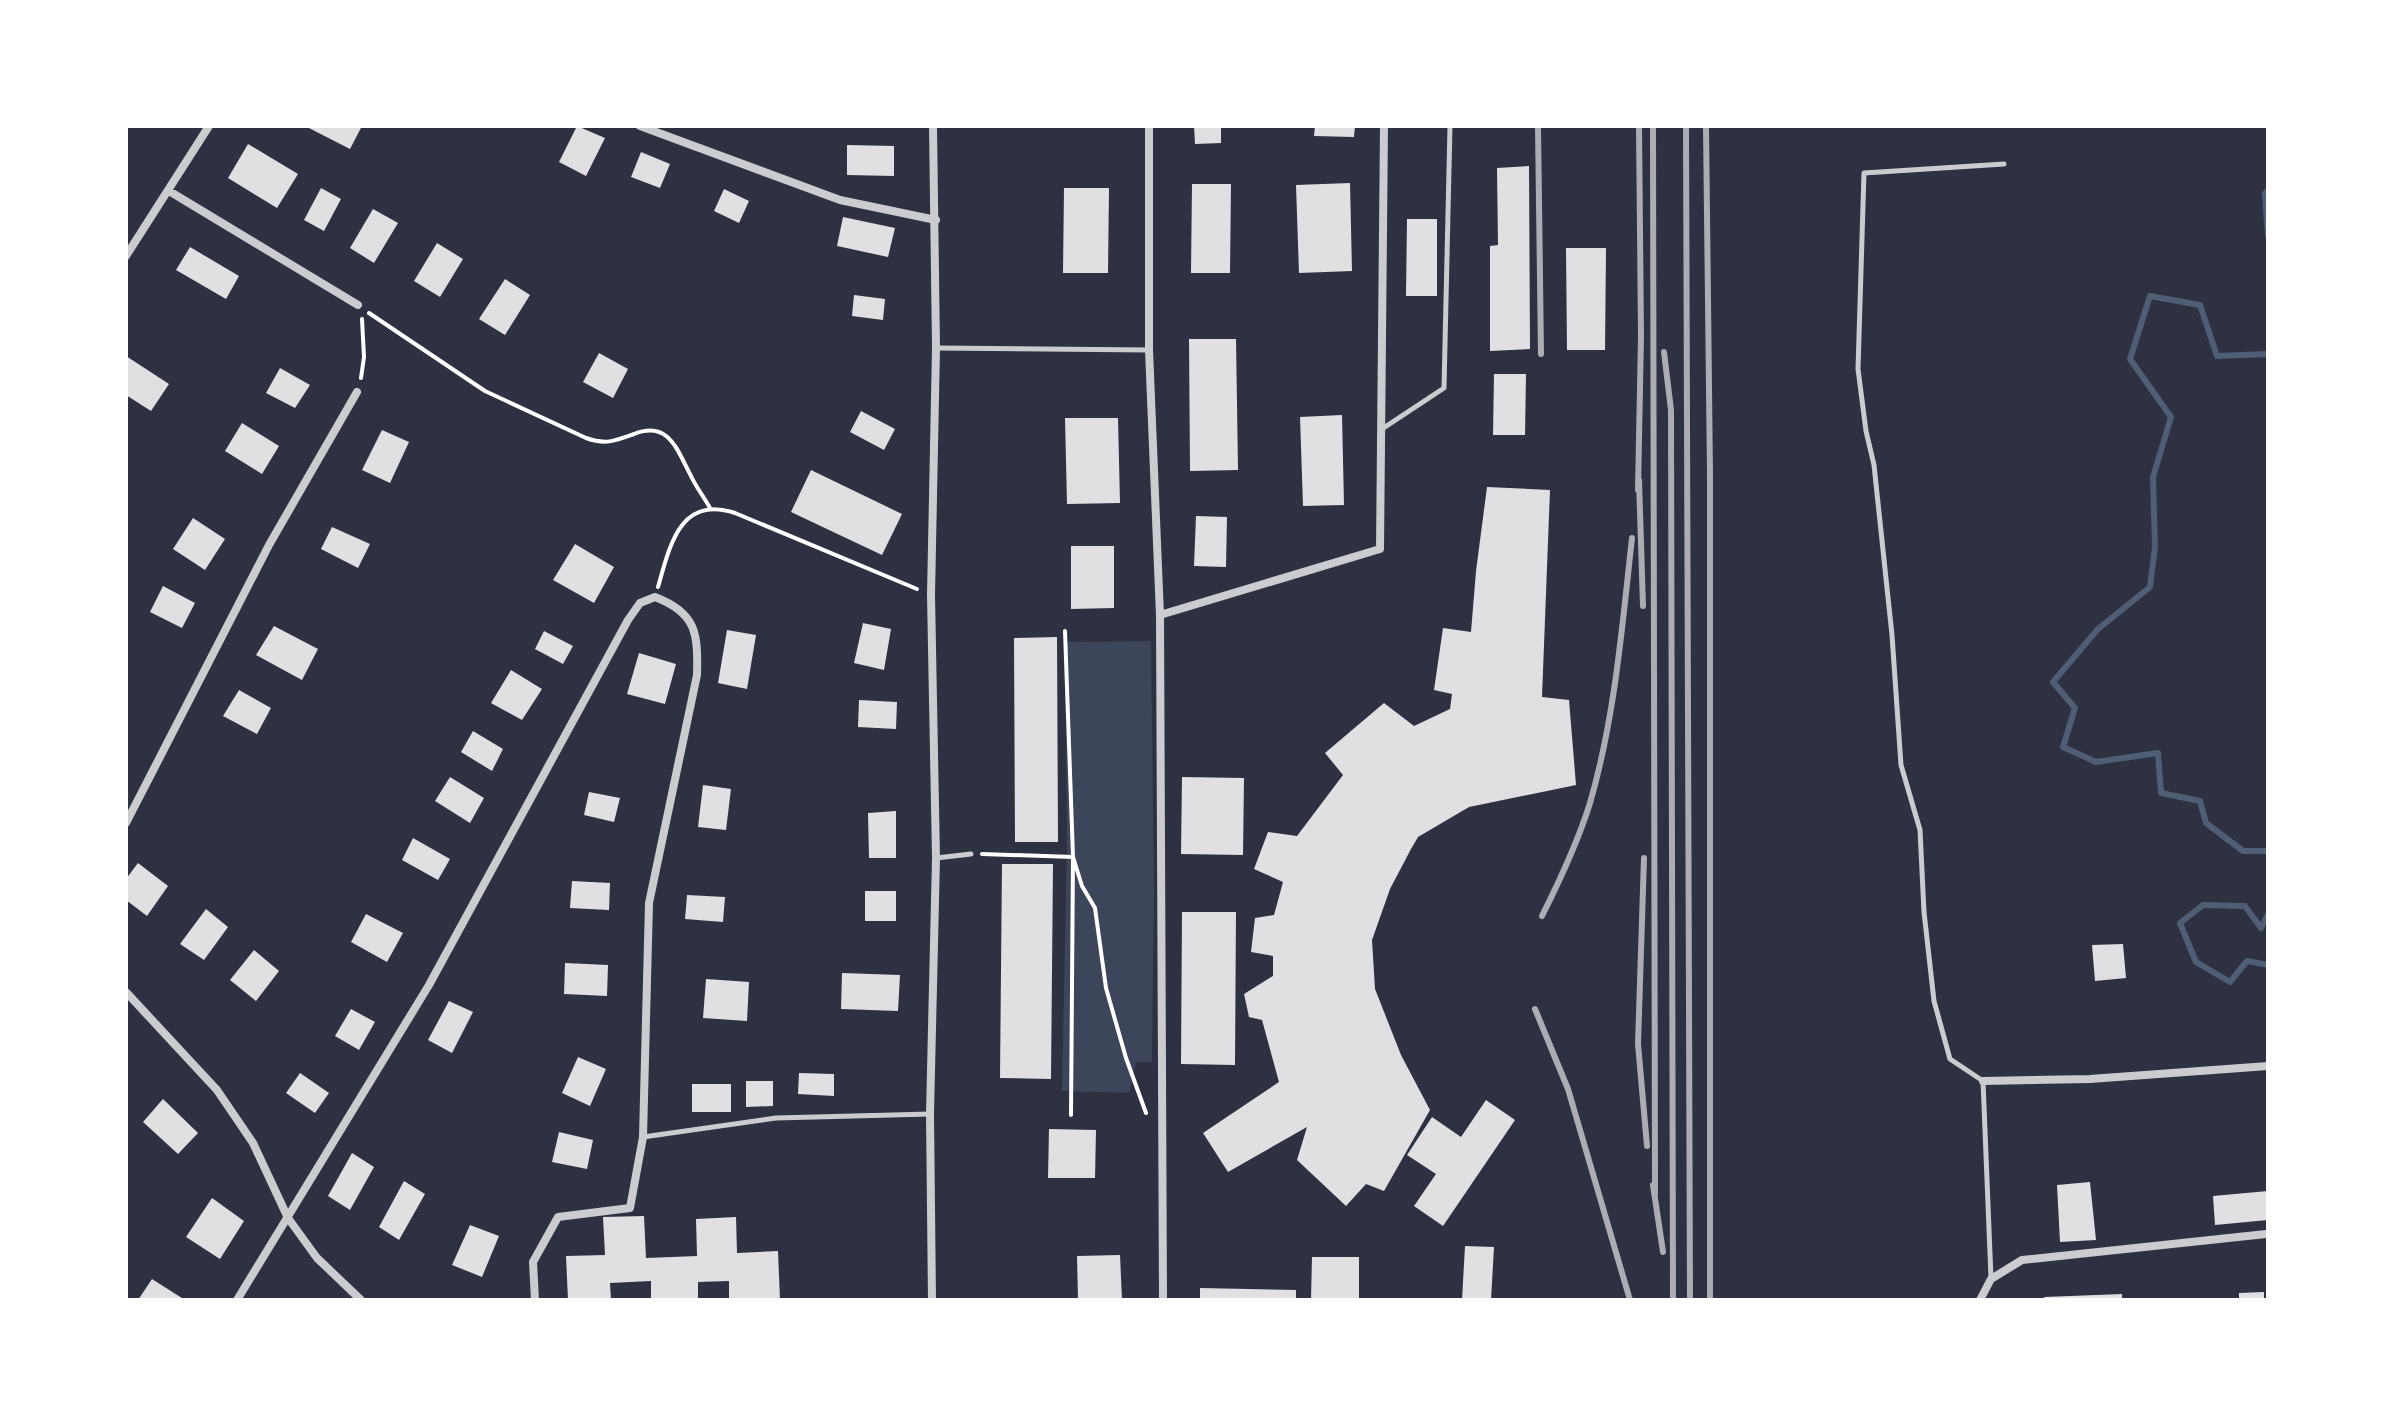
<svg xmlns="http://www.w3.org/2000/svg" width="2394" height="1426" font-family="'Source Serif 4',serif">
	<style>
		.green { fill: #3c4559 }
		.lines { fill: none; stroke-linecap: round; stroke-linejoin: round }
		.stream { stroke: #4f5d75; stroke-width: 6 }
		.building { fill: #e0e0e3 }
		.path { stroke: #fff; stroke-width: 4 }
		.service { stroke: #caccd0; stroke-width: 5 }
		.minor { stroke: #caccd0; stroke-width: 8 }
		.rail { stroke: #abadb3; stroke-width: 6 }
	</style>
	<rect width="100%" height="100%" fill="#2d3142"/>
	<!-- green -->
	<path class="green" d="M1151,641L1154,886L1152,1062H1136L1129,1093L1062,1091L1067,845L1065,642Z"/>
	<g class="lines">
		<!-- stream -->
		<path class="stream" d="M2268,190L2265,193L2268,236
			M2268,354L2217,356L2200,305L2150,296L2130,359L2171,417L2153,477L2155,547L2150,587L2098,629L2053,682L2075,708L2063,747L2096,762L2158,753L2161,793L2200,801L2206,823L2243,851H2268
			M2268,914L2261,928L2245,906L2203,905L2180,923L2196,962L2230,982L2247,961L2268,965"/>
	</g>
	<!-- building -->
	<path class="building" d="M305,126H362L350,149Z
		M577,126L605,138L586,176L559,162Z
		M1194,126H1221V143L1195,144Z
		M1315,126H1355L1354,137L1314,136Z
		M248,144L298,174L277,208L228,178Z
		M847,145L894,146V176L847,175Z
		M641,152L670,164L660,188L631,177Z
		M1529,166L1530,349L1490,351V246L1498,245L1497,168Z
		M1350,183L1352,271L1299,273L1296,185Z
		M1192,184H1231L1230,273H1191Z
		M321,188L341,199L324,231L304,220Z
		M1064,188H1109L1108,273H1063Z
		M724,189L749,201L739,223L714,211Z
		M373,209L398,223L374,263L350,248Z
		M843,217L895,228L888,257L837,246Z
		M1407,219H1437V296H1406Z
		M437,243L463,259L440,297L414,281Z
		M190,247L239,276L226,299L176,270Z
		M1566,248H1606L1605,350H1567Z
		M505,279L530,295L505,335L479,319Z
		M854,295L885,299L883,320L852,316Z
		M1189,339H1236L1238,470L1190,471Z
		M599,353L628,369L613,398L583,382Z
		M126,356L169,384L151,411L126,395Z
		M280,368L310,385L295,408L266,393Z
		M1494,374H1526L1525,435H1493Z
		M861,411L895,429L884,450L850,432Z
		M1342,415L1344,505L1303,506L1300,417Z
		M1065,418H1118L1120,503L1067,504Z
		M242,423L279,446L262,474L225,451Z
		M382,430L409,442L390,483L362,470Z
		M811,470L902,514L882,555L791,512Z
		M1487,487L1550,490L1542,697L1569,700L1576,785L1469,807L1418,837L1411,849L1390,889L1372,940L1375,989L1401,1055L1430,1110L1384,1191L1366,1184L1346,1206L1297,1160L1307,1127L1228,1172L1203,1133L1279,1082L1262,1020L1249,1017L1244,994L1273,976V956L1251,952L1255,918L1274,915L1283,882L1254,869L1268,832L1297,836L1343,775L1325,753L1384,703L1414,726L1450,709L1452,694L1434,690L1443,628L1471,632L1476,571Z
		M1196,516L1227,517L1226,567L1194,566Z
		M193,518L225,539L205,570L173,549Z
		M332,527L370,544L358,568L321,549Z
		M575,544L614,567L594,603L553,580Z
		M1071,546H1114V608L1071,609Z
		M163,586L195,603L182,628L150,612Z
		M863,623L891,629L884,670L854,663Z
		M274,626L318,649L302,680L256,655Z
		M727,630L756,635L747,689L718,683Z
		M544,631L573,646L563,664L535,649Z
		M1057,637L1058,842H1015L1014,638Z
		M639,653L676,664L665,704L627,694Z
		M511,670L542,689L522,720L491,703Z
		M239,690L271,708L257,734L223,716Z
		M859,700L897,702L896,729L858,727Z
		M473,731L503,749L492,771L461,752Z
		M450,777L484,798L470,823L435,801Z
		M1182,777L1244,778L1243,855L1181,854Z
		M703,785L731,789L726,830L698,827Z
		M589,792L620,798L614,822L584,815Z
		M896,811V858H869L868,813Z
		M413,838L450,859L438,880L402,860Z
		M138,863L168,886L147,916L126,900V879Z
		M1002,864H1053L1051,1079L1000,1078Z
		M572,881L610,883L609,910L570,908Z
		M865,891H896V921H865Z
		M687,895L725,897L723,922L685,919Z
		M206,909L228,927L204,960L180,944Z
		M1182,912H1236L1235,1065L1181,1064Z
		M366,914L403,933L387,962L351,942Z
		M2123,944L2126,978L2095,981L2092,945Z
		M254,950L279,971L256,1001L230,980Z
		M565,963L608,965L607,996L564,994Z
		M842,973L900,975L898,1011L841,1009Z
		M706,979L749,982L747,1021L703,1018Z
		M449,1001L473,1012L452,1053L428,1040Z
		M351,1009L375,1022L359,1050L335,1036Z
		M578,1057L606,1069L590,1106L562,1093Z
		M300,1073L329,1093L315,1113L286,1093Z
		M799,1073L834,1074V1096L798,1094Z
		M746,1081H773V1106L746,1107Z
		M692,1084H731V1112H692Z
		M163,1099L198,1133L178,1154L143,1122Z
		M1486,1100L1515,1120L1443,1226L1414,1206L1436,1174L1407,1155L1432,1117L1461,1137Z
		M1049,1129L1096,1130L1095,1178H1048Z
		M559,1132L593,1140L587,1169L552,1162Z
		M352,1153L374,1167L350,1210L328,1196Z
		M404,1181L425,1194L399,1240L379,1227Z
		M2090,1182L2096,1240L2060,1242L2057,1185Z
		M2268,1191V1220L2215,1225L2213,1196Z
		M212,1198L244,1221L220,1259L186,1237Z
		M644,1216L646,1258L697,1256L696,1219L736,1217L737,1253L778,1251L780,1300H729V1281L698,1282V1300H651V1281L610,1283L611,1300H568L566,1256L605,1255L603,1217Z
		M470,1225L499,1236L482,1277L452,1265Z
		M1465,1246L1494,1247L1491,1300H1462Z
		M1120,1255L1122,1300H1078L1077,1256Z
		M1312,1257H1359V1300H1311Z
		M152,1279L185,1300H138Z
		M1200,1288L1296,1290V1300H1200Z
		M2264,1292V1300H2239V1293Z
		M2122,1294V1300H2044V1297Z"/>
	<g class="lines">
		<!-- path -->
		<path class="path" d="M369,313L485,391L586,438C606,445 615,441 634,434C669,420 677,450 691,476C696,487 704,497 710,508
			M361,378L364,357L362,319
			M658,587C670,545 680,495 735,513L917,589
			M1065,631L1073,857L1071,1115
			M982,854L1073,857L1082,886L1095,908L1106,988L1126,1058L1146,1113"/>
		<!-- service -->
		<path class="service" d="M936,348L1149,350
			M1382,429L1444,388L1450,126
			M936,858L971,854
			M643,1137L776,1118L930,1114
			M1991,1278L1983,1081L1950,1059L1934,1001L1924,912L1920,830L1901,765L1892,635L1874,465L1866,431L1858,369L1864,173L2004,164"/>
		<!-- minor -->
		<path class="minor" d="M640,126L840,200L936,220
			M1149,126V350L1160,615L1163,1300
			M169,191L358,305
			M126,256L209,126
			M1160,615L1380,549L1384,126
			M126,823L269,545L357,392
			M126,992L217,1090L253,1143L288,1218L317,1258L361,1300
			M1983,1081L2090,1079L2268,1066
			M237,1300L429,985L628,620L640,603L655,597C697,613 698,634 697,675L649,903L643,1137L630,1208L558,1217L533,1262L535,1300
			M932,1300L930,1114L936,858L931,595L936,348L933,126
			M1980,1300L1991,1279L2022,1260L2266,1234"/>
		<!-- rail -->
		<path class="rail" d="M1538,126L1541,354
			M1653,126L1655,1194
			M1686,126L1690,1300
			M1706,126L1710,474V1300
			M1664,352L1671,410L1673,1300
			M1639,480L1643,606
			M1638,490L1641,336L1639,126
			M1644,858L1638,1044L1647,1146
			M1542,916C1560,880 1578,842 1590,803C1615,717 1622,627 1632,538
			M1535,1009L1568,1089L1630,1300
			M1653,1185L1663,1252"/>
	</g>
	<!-- border -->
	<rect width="2394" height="1426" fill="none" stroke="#ffffff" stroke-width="256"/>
</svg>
